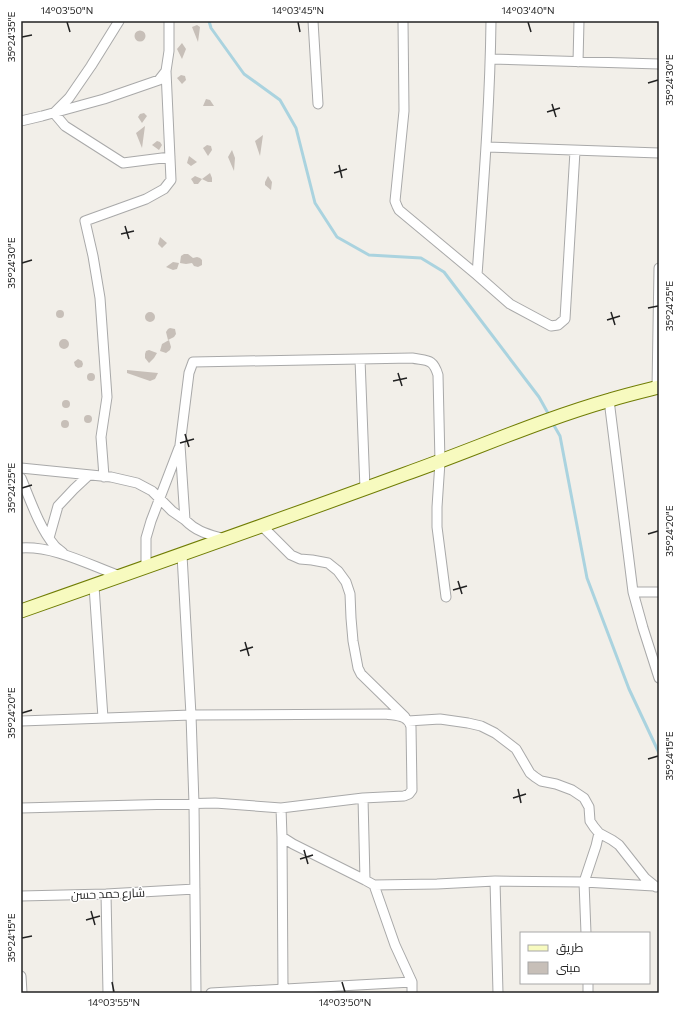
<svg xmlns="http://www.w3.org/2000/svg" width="680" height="1014" font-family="Commissioner,Cairo,sans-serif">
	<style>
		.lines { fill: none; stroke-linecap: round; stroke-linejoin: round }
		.stream { stroke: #aad3df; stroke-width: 3 }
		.building { fill: #c7bfb8 }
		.street-casing { stroke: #a9a9a9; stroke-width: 11 }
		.secondary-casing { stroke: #707d05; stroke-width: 15 }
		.street { stroke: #fff; stroke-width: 9 }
		.secondary { stroke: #f7fabf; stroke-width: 13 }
		.ticks { fill: none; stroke: #222; stroke-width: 1.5 }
		.labels { text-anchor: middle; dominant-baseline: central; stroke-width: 3; stroke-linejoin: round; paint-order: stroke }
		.street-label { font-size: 12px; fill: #222; stroke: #fff }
		.neatline { fill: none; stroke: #222; stroke-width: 1.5 }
		.ticks-label { font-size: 10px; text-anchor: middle; fill: #222 }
	</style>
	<rect width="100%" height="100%" fill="#f2efe9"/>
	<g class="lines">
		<!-- stream -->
		<path class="stream" d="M209,21L211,28L244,74L280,100L296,128L315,203L337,237L369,255L421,258L444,272L539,397L549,415
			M552,422L560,436L587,578L629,689L659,753"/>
	</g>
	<!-- building -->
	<path class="building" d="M197,25L200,27L198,42L192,27Z
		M134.5 36a5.5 5.5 0 1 1 11 0a5.5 5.5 0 1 1-11 0Z
		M182,43L186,49L182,59L177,49Z
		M181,75L185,76L186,80L182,84L177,78Z
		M206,99L210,100L214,106H203Z
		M144,113L147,116L142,123L138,117L140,114Z
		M145,126L142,148L136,133Z
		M263,135L260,156L255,141Z
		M157,141L160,142L162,145L159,150L152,145Z
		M207,145L211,146L212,150L208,156L203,148Z
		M232,150L235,158L234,171L228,157Z
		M189,156L197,162L191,166L187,163Z
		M210,173L212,178V182H208L202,179L198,184H194L193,182L191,179L195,176L202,179Z
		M268,176L272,182L271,190L265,185V182Z
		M160,237L167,243L162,248L158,244Z
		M184,254H188L193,258L197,257L200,258L202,260V265L198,267L194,266L192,263L186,264L180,263L181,256Z
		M173,262L179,263L177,269L173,270L166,267Z
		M56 314a4 4 0 1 1 8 0a4 4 0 1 1-8 0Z
		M145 317a5 5 0 1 1 10 0a5 5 0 1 1-10 0Z
		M170,328L175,329L176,334L174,337L168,340L166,332L168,329Z
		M59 344a5 5 0 1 1 10 0a5 5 0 1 1-10 0Z
		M169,340L171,347L170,350L166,353L160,351L162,344Z
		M149,350L157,353L154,358L149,363L145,358V354L146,351Z
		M78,359L82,361L83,364L82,367L78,368L75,366L74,362Z
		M127,370L158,373L155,379L150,381L127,373Z
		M87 377a4 4 0 1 1 8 0a4 4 0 1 1-8 0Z
		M62 404a4 4 0 1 1 8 0a4 4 0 1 1-8 0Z
		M84 419a4 4 0 1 1 8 0a4 4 0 1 1-8 0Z
		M61 424a4 4 0 1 1 8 0a4 4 0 1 1-8 0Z"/>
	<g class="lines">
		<defs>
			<path id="street" d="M119,21L91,66L69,98L54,113L65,126L123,163L170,157
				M313,21L318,104
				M403,21L404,111L395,201L397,206L399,210L477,275L510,304L551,326L558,325L565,319L575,151
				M491,59L659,64
				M578,62L579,21
				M21,121L42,116L104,99L159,80L166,71L169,51V21
				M487,147L659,153
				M477,275C483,191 490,106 491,21
				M360,359L365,489
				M657,388L659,268
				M609,400L633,592L643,628L659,678
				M21,468L111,477L137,483L152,491L172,511L185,520
				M104,477L103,463L101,437L107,397L100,298L93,256L85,221L146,199L164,189L171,180L166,71
				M21,478C30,499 39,527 54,545C56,548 60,550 63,553
				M262,526L291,555L300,559L312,560L328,563L338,571L346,582L350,594L351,618L353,641L358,668L361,674L405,717
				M49,538L58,506L74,489L89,475
				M224,539C208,534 197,532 185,520L180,445L189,373L193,362L412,358C427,361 433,358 438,375L440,462L437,507V527L446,597
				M21,548C55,546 89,565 120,576
				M182,555L191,715L194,804L196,993
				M146,567V538L151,521L179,448
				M94,586L103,718
				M633,592H659
				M21,721L191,715L386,714C397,716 408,715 411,727L412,790L409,794L404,796L363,798L281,808L215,803L21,808
				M408,721L440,719L468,723L481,726L495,733L516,749L530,773L535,777L541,781L556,784L572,790L584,798L589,807L590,821L594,827L599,833L612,840L619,845L645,878L656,887
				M363,798L365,880
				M281,808L282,837L293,844L365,880L374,885L437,884L495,881L584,882L654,886
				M282,837L283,990
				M495,881L498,993
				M374,885L395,945L412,982V993
				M106,894L108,993
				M21,896L106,894L195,889
				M586,933L584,882L596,846L599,833
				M21,976L22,993
				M588,983V993
				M211,993L412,982"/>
			<path id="secondary" d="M21,611C149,566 277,521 405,474C473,450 540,420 610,400C626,395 643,391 659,387"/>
		</defs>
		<!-- street casing -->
		<use href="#street" class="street-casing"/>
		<!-- secondary casing -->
		<use href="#secondary" class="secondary-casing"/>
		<!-- street -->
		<use href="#street" class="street"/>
		<!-- secondary -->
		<use href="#secondary" class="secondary"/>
	</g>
	<!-- ticks -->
	<path class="ticks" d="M67,22L70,32M298,22L300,32M528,22L531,32M22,37L32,35M648,83L658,80M552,104L556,117M547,112L560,108M339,165L342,178M334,173L347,169M125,226L129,239M121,234L134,231M22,263L32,260M648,308L658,306M611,312L615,325M607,320L620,316M398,373L402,386M393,381L407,378M185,434L189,447M180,443L194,439M22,488L32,485M648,534L658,531M458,581L462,594M453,590L467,586M245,642L249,656M240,651L253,647M22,713L32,710M648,759L658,756M518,789L521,803M513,798L526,794M304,850L308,864M300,859L313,855M91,911L95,925M86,920L100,916M22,938L32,936M112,982L114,992M342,982L345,992"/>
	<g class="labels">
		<!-- street labels -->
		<g class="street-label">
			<text transform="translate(108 893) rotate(-2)">شارع حمد حسن</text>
		</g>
	</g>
	<!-- border -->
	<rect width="680" height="1014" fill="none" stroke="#ffffff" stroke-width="44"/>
	<!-- legend -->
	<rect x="520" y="932" width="130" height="52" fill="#ffffff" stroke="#a7a7a7"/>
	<rect x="528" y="945" width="20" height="6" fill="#f7fabf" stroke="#a7a7a7"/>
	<text x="556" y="952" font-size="12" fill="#222222">طريق</text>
	<rect x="528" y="962" width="20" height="12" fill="#c7bfb8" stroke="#a7a7a7"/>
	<text x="556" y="972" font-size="12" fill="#222222">مبنى</text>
	<rect x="22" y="22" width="636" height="970" class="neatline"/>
	<g class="ticks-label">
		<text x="67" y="14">14°03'50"N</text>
		<text x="298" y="14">14°03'45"N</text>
		<text x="528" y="14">14°03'40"N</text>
		<text transform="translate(11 37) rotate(-90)" y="4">35°24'35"E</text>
		<text transform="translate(669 80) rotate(-90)" y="4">35°24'30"E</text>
		<text transform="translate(11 263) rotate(-90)" y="4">35°24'30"E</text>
		<text transform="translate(669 306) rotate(-90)" y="4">35°24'25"E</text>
		<text transform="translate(11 488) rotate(-90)" y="4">35°24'25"E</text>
		<text transform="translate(669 531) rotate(-90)" y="4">35°24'20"E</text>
		<text transform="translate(11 713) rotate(-90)" y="4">35°24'20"E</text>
		<text transform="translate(669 756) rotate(-90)" y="4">35°24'15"E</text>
		<text transform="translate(11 938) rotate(-90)" y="4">35°24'15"E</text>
		<text x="114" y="1006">14°03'55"N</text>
		<text x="345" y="1006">14°03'50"N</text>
	</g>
</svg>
